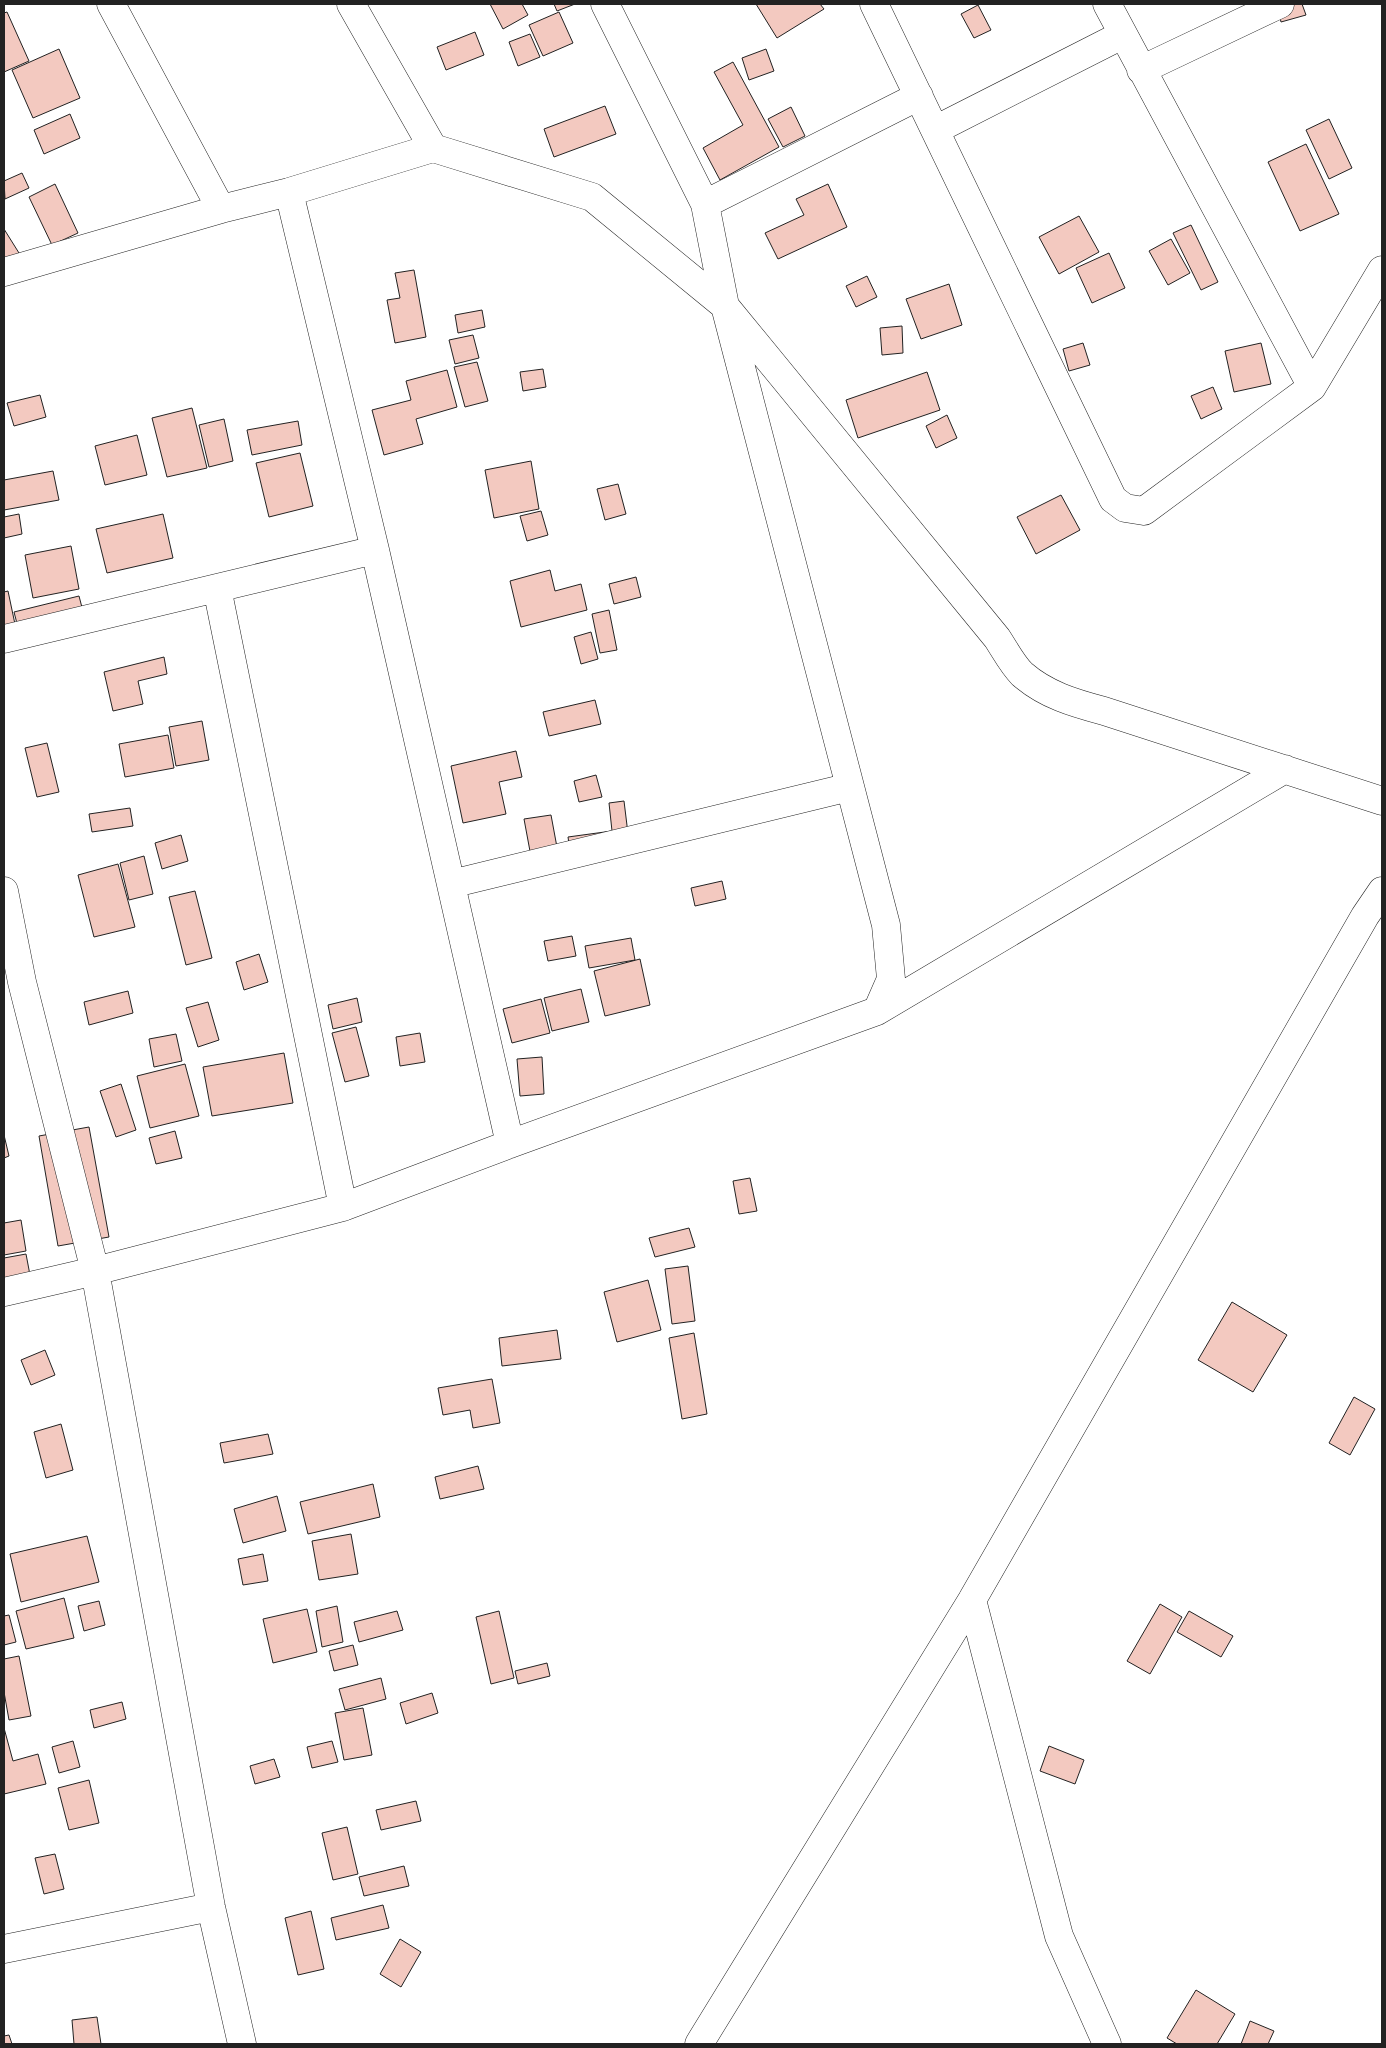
<svg xmlns="http://www.w3.org/2000/svg" width="1386" height="2048" font-family="'Sofia Sans Condensed',sans-serif">
	<style>
		.building { fill: #f3c9c0; stroke: #222 }
		.lines { fill: none; stroke-linecap: round; stroke-linejoin: round }
		.street-casing { stroke: #222; stroke-width: 29 }
		.street { stroke: #fff; stroke-width: 28 }
	</style>
	<rect width="100%" height="100%" fill="#fff"/>
	<!-- building -->
	<path class="building" d="M490,4H522L528,15L503,29Z
		M554,4H575L557,11Z
		M756,4H820L824,9L777,38Z
		M1277,4H1302L1306,15L1281,22Z
		M978,5L991,30L974,38L961,14Z
		M7,12L29,61L4,72V13Z
		M559,12L573,43L543,56L529,25Z
		M475,32L484,55L446,70L437,47Z
		M530,34L540,57L518,66L509,42Z
		M59,49L80,98L33,118L12,70Z
		M766,49L774,71L749,80L742,58Z
		M733,62L779,147L720,180L703,148L743,125L714,72Z
		M605,106L616,134L554,157L544,129Z
		M791,107L805,136L783,147L768,119Z
		M70,114L80,138L44,154L34,130Z
		M1329,119L1352,168L1329,179L1306,130Z
		M1306,144L1339,214L1300,231L1268,162Z
		M22,173L29,188L5,199L4,181Z
		M55,184L78,233L52,245L29,197Z
		M828,184L847,227L778,259L765,233L804,215L796,199Z
		M1079,216L1099,252L1059,274L1039,237Z
		M1191,225L1218,282L1201,290L1173,233Z
		M4,229L24,261L4,267Z
		M1171,239L1190,273L1168,285L1149,251Z
		M1109,253L1125,288L1092,303L1076,268Z
		M414,270L426,337L395,343L387,300L400,298L395,273Z
		M867,276L877,297L856,307L846,286Z
		M949,284L962,325L921,339L906,299Z
		M482,310L485,327L458,333L455,315Z
		M902,326L903,353L882,355L880,328Z
		M473,335L479,358L455,364L449,340Z
		M1083,343L1090,365L1069,371L1063,349Z
		M1261,343L1271,384L1234,392L1225,351Z
		M477,362L488,401L465,407L454,367Z
		M543,369L546,387L523,391L520,372Z
		M447,370L457,407L416,419L423,444L384,455L372,410L411,400L406,381Z
		M927,372L940,410L858,438L846,400Z
		M1213,387L1222,409L1201,419L1191,396Z
		M40,395L46,417L14,426L7,403Z
		M192,408L207,468L167,477L152,418Z
		M947,415L957,438L936,448L926,426Z
		M224,419L233,461L209,467L199,425Z
		M298,421L302,445L252,455L247,430Z
		M137,435L147,475L105,485L95,446Z
		M300,453L313,506L269,517L256,463Z
		M531,461L539,509L494,518L485,470Z
		M53,471L59,500L4,510V480Z
		M618,484L626,514L605,520L597,489Z
		M1061,495L1080,530L1036,554L1017,517Z
		M541,511L548,535L527,541L520,516Z
		M19,514L22,534L4,538V517Z
		M163,514L173,558L107,573L96,529Z
		M71,546L79,589L33,598L25,555Z
		M550,570L555,591L581,584L587,610L521,627L510,581Z
		M636,577L641,597L614,604L609,584Z
		M8,591L16,629L4,632V592Z
		M79,596L85,619L20,635L14,612Z
		M609,610L617,650L600,653L592,614Z
		M591,632L598,659L581,664L574,637Z
		M164,657L167,674L138,681L143,704L113,711L104,672Z
		M595,700L601,724L549,736L543,712Z
		M202,721L209,760L176,766L169,727Z
		M168,735L174,768L125,777L119,744Z
		M47,743L59,792L37,797L25,748Z
		M516,751L522,777L499,782L506,814L463,823L451,766Z
		M596,775L602,797L579,802L574,781Z
		M624,801L630,850L571,857L568,837L612,831L609,803Z
		M130,808L133,826L92,832L89,814Z
		M551,815L559,858L532,862L524,819Z
		M181,835L188,861L162,869L155,843Z
		M144,856L153,894L129,900L120,863Z
		M118,864L135,927L94,937L78,875Z
		M722,881L726,899L695,906L691,888Z
		M195,891L212,958L186,965L169,897Z
		M572,936L576,956L548,961L544,941Z
		M631,938L635,960L589,968L585,946Z
		M259,954L268,982L244,990L236,962Z
		M640,959L650,1005L605,1016L594,971Z
		M581,989L589,1022L552,1031L544,998Z
		M128,991L133,1013L89,1025L84,1002Z
		M357,998L362,1022L333,1029L328,1005Z
		M541,999L550,1033L512,1043L503,1009Z
		M208,1002L219,1040L198,1047L186,1008Z
		M356,1027L369,1076L345,1082L332,1033Z
		M420,1033L425,1062L400,1066L396,1037Z
		M176,1034L182,1061L154,1067L149,1039Z
		M284,1053L293,1103L212,1116L203,1067Z
		M542,1057L544,1094L520,1096L517,1059Z
		M185,1064L199,1116L150,1128L137,1076Z
		M121,1084L136,1130L116,1137L100,1091Z
		M89,1127L109,1237L58,1246L39,1136Z
		M175,1131L182,1158L156,1164L149,1138Z
		M4,1135L9,1156L4,1158Z
		M750,1178L757,1211L739,1214L733,1181Z
		M21,1220L26,1251L4,1255V1223Z
		M689,1228L695,1247L655,1257L649,1238Z
		M26,1254L30,1275L4,1280V1258Z
		M688,1266L695,1321L672,1324L665,1269Z
		M648,1280L661,1330L617,1342L604,1292Z
		M1232,1302L1287,1335L1253,1392L1198,1360Z
		M557,1330L561,1359L502,1366L499,1338Z
		M694,1333L707,1414L682,1419L669,1338Z
		M45,1350L55,1375L31,1385L21,1360Z
		M492,1379L500,1423L473,1428L470,1410L443,1415L438,1388Z
		M1354,1397L1375,1409L1350,1455L1329,1443Z
		M61,1424L73,1470L46,1478L34,1432Z
		M268,1434L273,1454L224,1463L220,1443Z
		M478,1466L484,1489L440,1499L435,1477Z
		M373,1484L380,1517L308,1534L300,1502Z
		M277,1496L286,1531L243,1543L234,1509Z
		M351,1534L358,1574L319,1580L312,1541Z
		M87,1536L99,1582L21,1602L10,1554Z
		M263,1554L268,1581L243,1585L238,1559Z
		M64,1598L74,1638L26,1649L16,1611Z
		M99,1601L105,1625L84,1631L78,1606Z
		M1160,1604L1182,1617L1150,1674L1127,1661Z
		M337,1606L343,1642L322,1647L316,1611Z
		M307,1609L317,1652L273,1663L263,1619Z
		M397,1611L403,1630L359,1642L354,1622Z
		M499,1611L514,1678L491,1684L476,1617Z
		M1189,1611L1233,1636L1221,1657L1177,1632Z
		M9,1615L16,1642L4,1645V1616Z
		M353,1645L358,1665L334,1671L329,1651Z
		M19,1656L31,1716L9,1720L4,1692V1659Z
		M547,1663L550,1676L518,1684L515,1671Z
		M381,1678L386,1699L345,1710L339,1689Z
		M432,1693L438,1713L406,1724L400,1703Z
		M122,1702L126,1719L94,1728L90,1710Z
		M363,1708L372,1755L344,1760L335,1713Z
		M4,1728L13,1761L38,1754L46,1784L4,1794Z
		M73,1741L80,1767L59,1773L52,1747Z
		M332,1741L338,1762L312,1768L307,1747Z
		M1049,1746L1084,1760L1075,1784L1040,1771Z
		M274,1759L280,1777L255,1784L250,1766Z
		M89,1780L99,1823L69,1830L58,1788Z
		M416,1801L421,1821L381,1830L376,1810Z
		M347,1827L358,1874L333,1880L322,1833Z
		M55,1854L64,1889L44,1894L35,1858Z
		M404,1866L409,1886L364,1896L359,1877Z
		M383,1905L389,1928L336,1940L331,1918Z
		M311,1911L324,1969L298,1975L285,1918Z
		M400,1939L421,1952L401,1987L380,1974Z
		M1196,1990L1235,2014L1217,2044H1177L1167,2038Z
		M97,2017L101,2044H74L72,2020Z
		M1250,2021L1274,2031L1268,2044H1241Z
		M9,2035L12,2044H4V2036Z"/>
	<g class="lines">
		<defs>
			<path id="street" d="M111,4L221,209
				M351,4L433,148
				M605,4L705,204L725,306L997,638C1005,650 1012,664 1022,674C1046,695 1074,703 1104,711L1382,801
				M874,4L1113,499L1125,508L1144,511L1312,387L1107,4
				M1141,70L1280,4
				M935,130L1122,35
				M289,192L375,550L510,1144
				M705,204L919,96
				M4,272L221,209L289,192L433,148L592,197L725,306L886,925L891,979L877,1011
				M1312,387L1382,270
				M217,588L343,1207
				M4,639L375,550
				M451,884L850,787
				M4,891L22,982L95,1271L211,1907L242,2044
				M4,1292L95,1271L343,1207L510,1144L877,1011L1285,769
				M972,1600L1059,1936L1107,2044
				M4,1949L211,1907
				M699,2044L972,1600L1365,916L1382,891"/>
		</defs>
		<!-- street casing -->
		<use href="#street" class="street-casing"/>
		<!-- street -->
		<use href="#street" class="street"/>
	</g>
	<!-- border -->
	<rect width="1386" height="2048" fill="none" stroke="#222222" stroke-width="10"/>
</svg>
